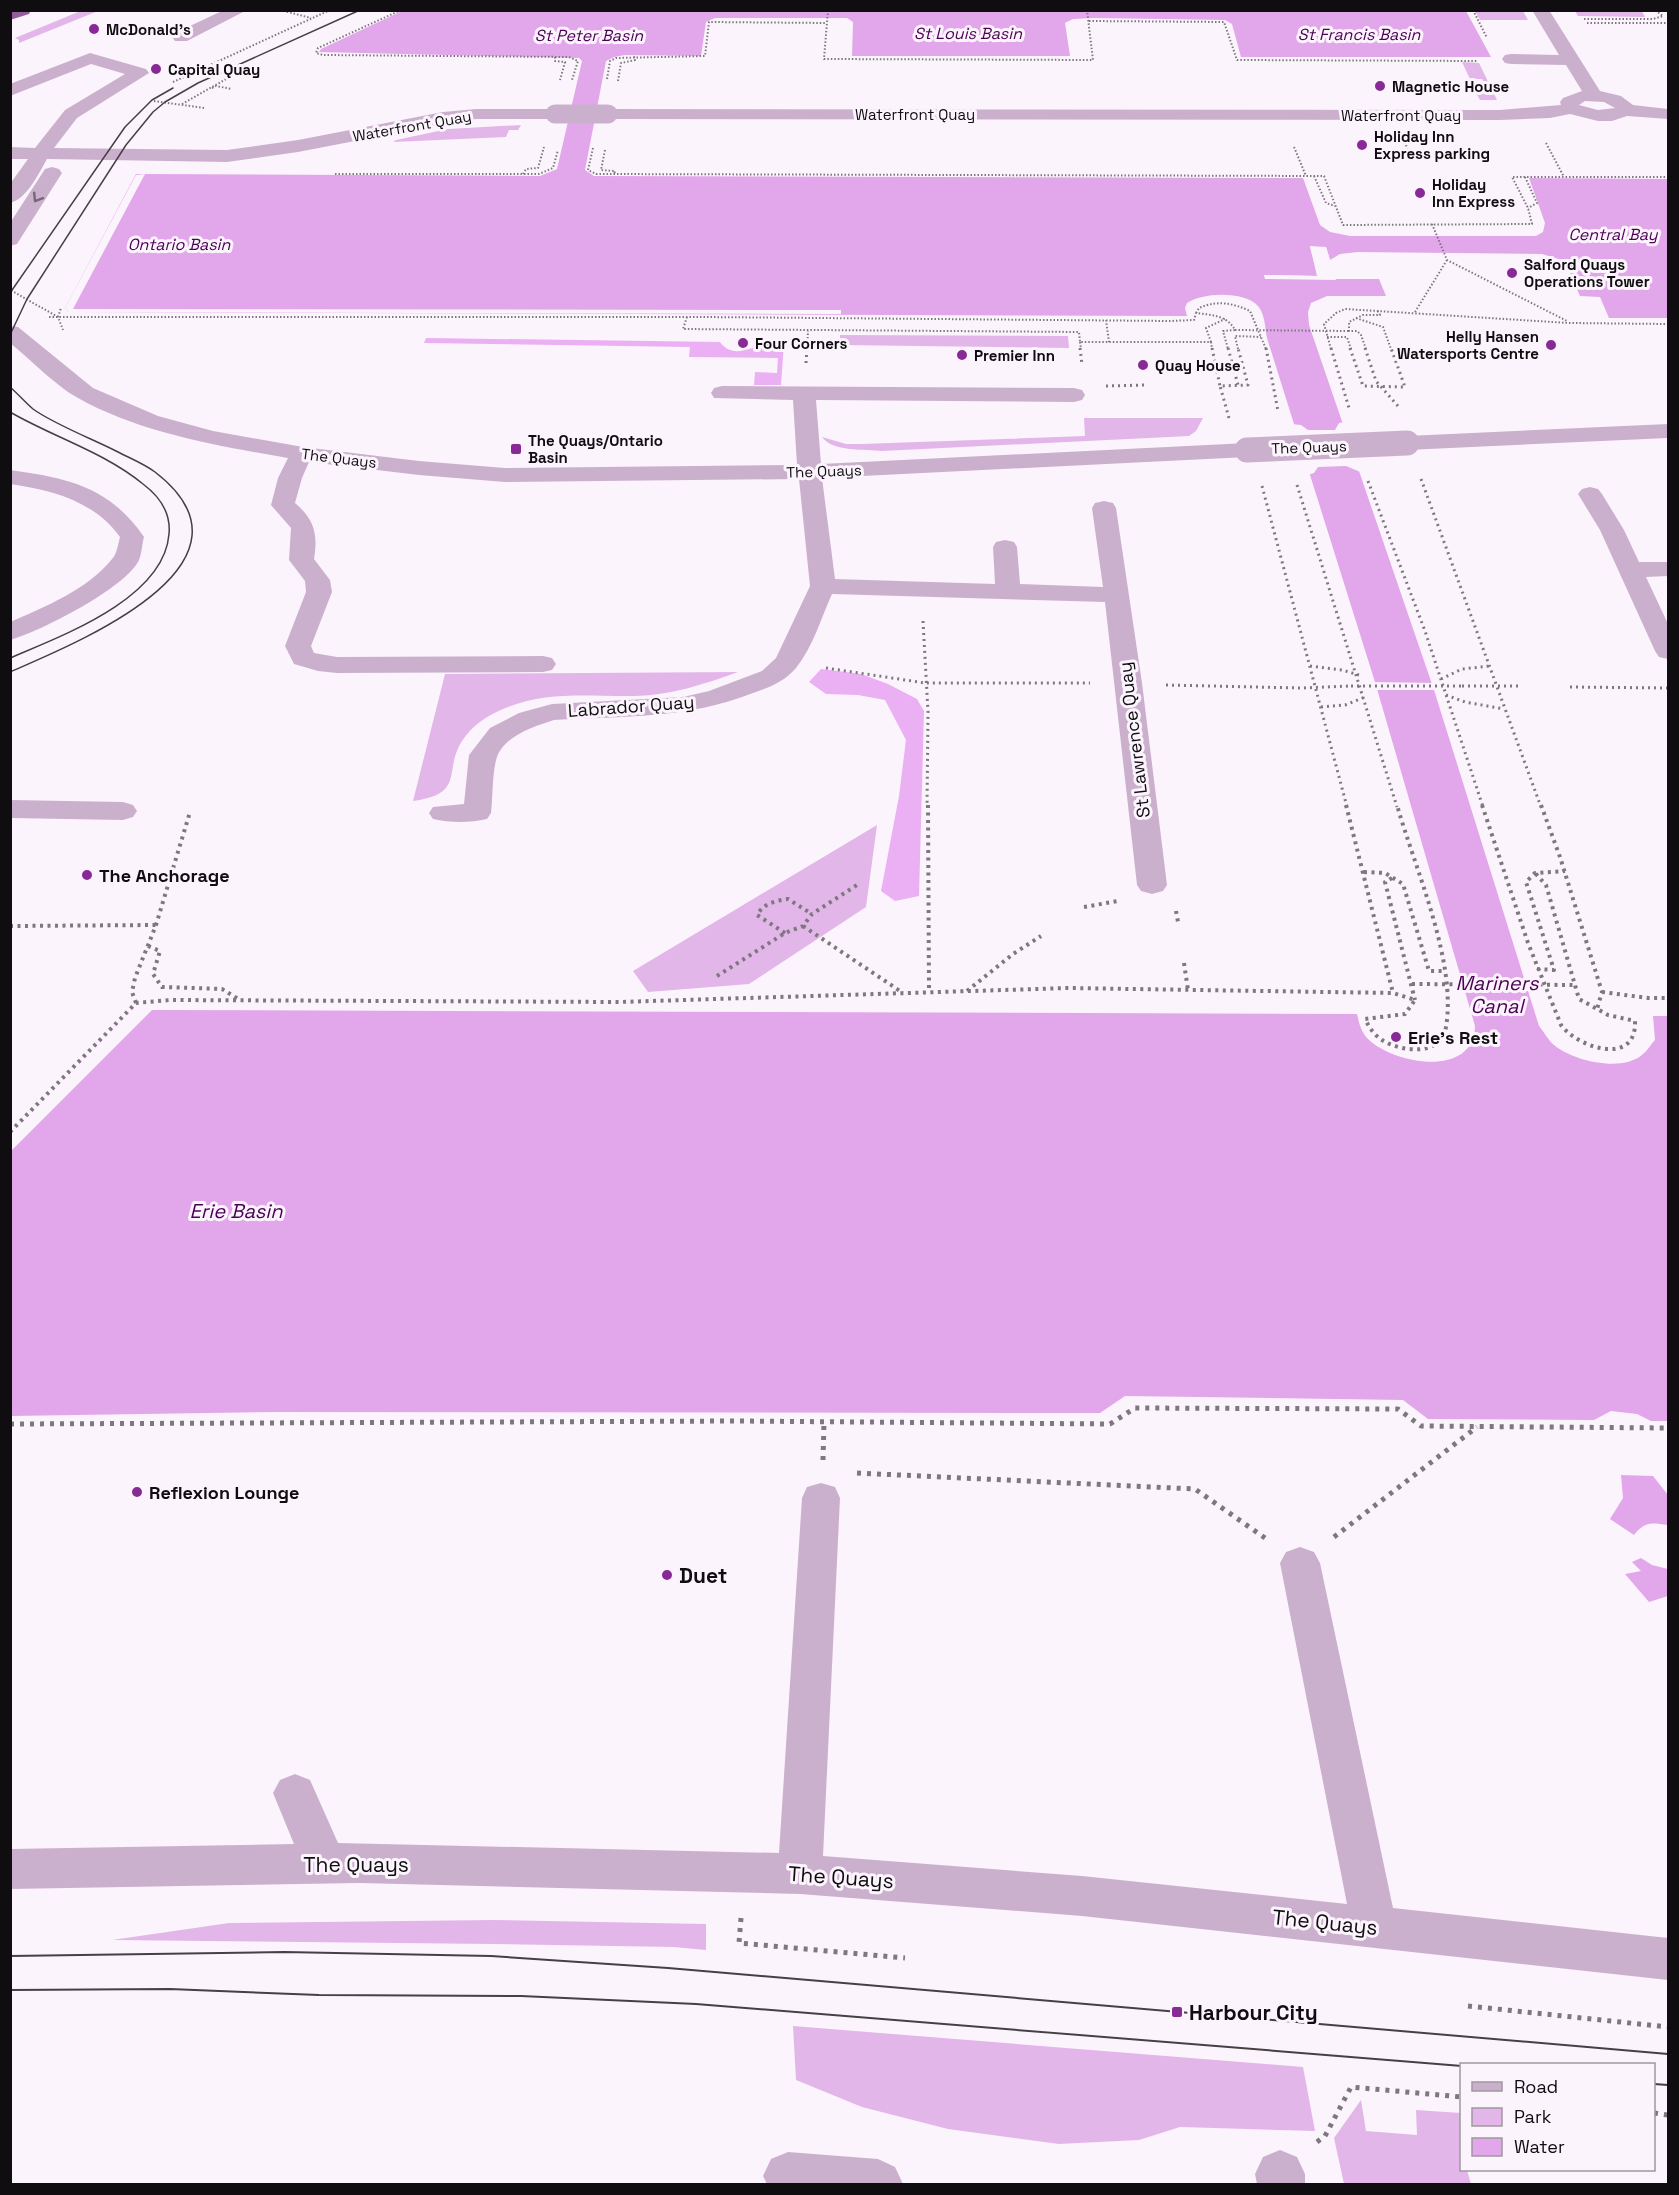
<svg xmlns="http://www.w3.org/2000/svg" width="1679" height="2195" font-family="'Space Grotesk',sans-serif">
	<style>
		.green { fill: #e3b6e9 }
		.forest { fill: #ebaff3 }
		.water { fill: #e2a6ea }
		.pier { fill: #fcf4fd }
		.lines { fill: none; stroke-linecap: round; stroke-linejoin: round }
		.path-far3 { stroke: #7d787e; stroke-width: 2; stroke-dasharray: 1.5 2; stroke-linecap: butt }
		.path-far2 { stroke: #7d787e; stroke-width: 3; stroke-dasharray: 2 4; stroke-linecap: butt }
		.path-far1 { stroke: #7d787e; stroke-width: 4; stroke-dasharray: 3 4.5; stroke-linecap: butt }
		.path { stroke: #7d787e; stroke-width: 5; stroke-dasharray: 4 6; stroke-linecap: butt }
		.minor { fill: #cbb0ce; fill-rule: evenodd }
		.highway { fill: #945d9c; fill-rule: evenodd }
		.tram-far1 { stroke: #444044; stroke-width: 1.5 }
		.tram { stroke: #444044; stroke-width: 2 }
		.path-bridge-far2 { stroke: #7d787e; stroke-width: 2; stroke-dasharray: 1.5 2; stroke-linecap: butt }
		.path-bridge-far1 { stroke: #7d787e; stroke-width: 3; stroke-dasharray: 2 4; stroke-linecap: butt }
		.path-bridge { stroke: #7d787e; stroke-width: 4; stroke-dasharray: 3 4.5; stroke-linecap: butt }
		.minor-bridge-far1 { stroke: #cbb0ce; stroke-width: 19 }
		.minor-bridge { stroke: #cbb0ce; stroke-width: 25 }
		.oneway { stroke: #776778 }
		.poi-dot { fill: #882a95; stroke: #fcf4fd; stroke-width: 2 }
		.labels { text-anchor: middle; dominant-baseline: central; stroke-width: 6; stroke-linejoin: round; paint-order: stroke }
		.far-poi-label { font-size: 15px; font-weight: bold; fill: #100d10; stroke: #fcf4fd; text-anchor: start }
		.far-street-label { font-size: 15px; fill: #100d10; stroke: #fcf4fd }
		.far-water-label { font-size: 16px; font-style: italic; fill: #4b0055; stroke: #fcf4fd }
		.street-label { font-size: 18px; fill: #100d10; stroke: #fcf4fd }
		.poi-label { font-size: 18px; font-weight: bold; fill: #100d10; stroke: #fcf4fd; text-anchor: start }
		.water-label { font-size: 20px; font-style: italic; fill: #4b0055; stroke: #fcf4fd }
		.near-poi-label { font-size: 21px; font-weight: bold; fill: #100d10; stroke: #fcf4fd; text-anchor: start }
		.near-street-label { font-size: 21px; fill: #100d10; stroke: #fcf4fd }
	</style>
	<rect width="100%" height="100%" fill="#fcf4fd"/>
	<!-- green -->
	<path class="green" d="M83,10L98,11L19,43V40L15,38Z
		M1475,11H1523L1528,20H1480Z
		M1575,11H1642L1645,17L1578,16Z
		M1462,62L1479,63L1497,100H1480L1476,93H1489L1482,79H1470Z
		M521,125L518,130H509L506,137L393,142L396,140L448,129Z
		M840,335L1068,336L1069,348L840,345Z
		M1084,418H1203L1196,431L1189,436L882,451C865,449 832,452 822,437L846,444H861L1085,436Z
		M738,672C705,684 671,695 636,696C588,697 546,690 501,710C486,716 471,727 462,741C443,771 466,794 413,801L445,674Z
		M877,825L866,907L749,984L648,992L633,971Z
		M493,1920L706,1924V1950L674,1947L493,1944L112,1940L229,1923Z
		M793,2026L1303,2067L1315,2131L1180,2127L1139,2140L1059,2144L948,2129L862,2107L796,2080Z
		M1361,2100L1366,2131L1417,2135L1416,2110L1461,2113L1462,2170H1467L1471,2184H1344L1334,2138Z"/>
	<!-- forest -->
	<path class="forest" d="M426,338L720,342C734,361 754,345 769,343C774,342 779,343 784,343L781,385H754L755,372L777,373L778,358L689,357L690,347L424,343Z
		M821,669L861,674L888,684L917,699L924,711L919,896L895,901L881,891L899,796L906,740L885,700L858,695L826,694L809,682Z"/>
	<!-- water -->
	<path class="water" d="M404,10L1466,11L1491,57H1241L1232,24L1225,20L1093,18L1073,19L1065,23L1070,56H852L853,22L847,18H715L706,22L701,56L625,55L614,57L606,61L585,170L594,176L1303,178L1320,225L1330,232L1350,236H1536L1543,232L1545,223L1529,178L1668,179V318H1609L1600,297L1580,296L1565,261L1542,254L1358,252L1340,254L1330,260L1326,247H1310L1318,276L1264,275L1266,279H1379L1386,296H1327L1311,303L1308,312L1309,325L1434,690L1539,1026C1544,1032 1548,1040 1554,1045C1573,1061 1623,1073 1643,1054C1648,1050 1651,1044 1655,1040L1653,1016H1668V1421H1651L1637,1414L1611,1411L1594,1420L1428,1419L1403,1400L1125,1396L1100,1413L274,1412L11,1416L10,1152L152,1010L1357,1014C1359,1023 1361,1032 1368,1039C1395,1065 1474,1078 1475,1026L1375,682L1267,338C1265,328 1265,314 1258,306C1245,291 1203,292 1187,303L1185,308L1187,316L69,312L65,308L136,174L540,176L557,169L582,61L579,58L319,52L321,49Z
		M1621,1475L1653,1476L1668,1495V1525C1652,1523 1645,1521 1634,1535L1610,1519L1623,1498Z
		M1641,1558L1652,1565L1668,1569V1596L1649,1602L1625,1574L1641,1571L1632,1562Z"/>
	<!-- pier -->
	<path class="pier" d="M145,174L73,309L841,310V314L69,312L65,308L136,175Z
		M1310,246L1326,247L1331,263L1327,262L1324,250L1314,249L1320,277L1334,276L1336,280L1265,279L1264,275L1317,276Z
		M1345,422L1363,473L1346,466L1318,467L1314,473L1307,475L1291,424L1301,425L1308,430H1335L1339,423Z
		M1372,682L1435,683L1437,690H1374Z
		M1457,978L1527,979L1531,991L1461,990Z"/>
	<g class="lines">
		<!-- path-far3 -->
		<path class="path-far3" d="M280,10L311,18
			M401,10L318,48L316,53L323,55L569,57L578,61L572,80
			M828,10L824,59L1093,60L1087,10
			M1473,10L1487,38
			M1584,19H1653L1663,16L1655,10
			M1089,21L1224,22L1237,60L1478,61
			M1587,23H1668
			M124,35L150,25
			M555,57V61L565,62L560,80
			M607,79L610,61L616,58L705,56L709,22L826,23
			M618,81L621,63L635,60L634,56
			M173,82L330,10
			M212,88L216,86L232,89
			M154,101L204,108
			M182,104L235,74
			M1546,143L1564,177
			M1406,145L1410,157
			M1294,147L1306,176
			M593,148L588,170L596,174L1324,176L1343,225L1532,224L1528,208L1512,177H1668
			M605,150L601,170L615,171L614,175
			M335,174H539L553,168L558,150
			M523,174L526,169L538,168L544,147
			M1314,176L1326,203L1335,206
			M1525,177L1537,203L1528,208
			M1432,224L1447,260L1567,321
			M10,287L12,291L58,317L63,330
			M1415,312L1447,260
			M1196,313L1199,308C1217,300 1233,303 1250,311L1266,349
			M49,317H702L1170,321L1194,320L1196,313C1211,315 1227,315 1235,330L1223,331L1228,349
			M58,317L61,308
			M687,317L683,329L1079,332L1080,342H1211L1212,349
			M1356,318L1383,327L1391,349
			M1106,320L1109,342
			M1327,337H1347L1351,349
			M1080,342L1081,349
			M1211,342L1206,328L1225,319
			M807,349L808,331
			M1238,349L1235,336L1261,337
			M1331,349L1324,324L1336,313L1345,309L1569,323L1668,324
			M1366,349L1361,335L1357,331H1349V322L1363,315H1380L1377,310"/>
		<!-- path-far2 -->
		<path class="path-far2" d="M1080,348L1082,365
			M1212,348L1220,386
			M1228,348L1238,385
			M1266,348L1278,411
			M1331,348L1349,408
			M1350,348L1363,386L1405,387L1391,348
			M1365,348L1376,381L1398,406
			M806,363L807,348
			M1106,386L1146,385
			M1229,418L1220,386L1248,385L1238,348
			M1421,479L1541,807
			M1368,481L1425,631L1483,807
			M1297,485L1397,807
			M1262,486L1347,807
			M923,621L928,712L927,807
			M1310,666L1342,670L1359,675
			M826,668L925,683H1090
			M1441,679L1462,669L1490,666
			M1166,685L1301,688L1351,686
			M1462,686H1519
			M1570,687L1668,688
			M1446,695L1465,702L1504,709
			M1321,707L1345,705L1365,697"/>
		<!-- path-far1 -->
		<path class="path-far1" d="M928,805L929,992
			M1346,805L1393,993
			M1482,805L1528,943L1561,1025C1579,1049 1637,1066 1635,1021L1608,1015L1579,999L1546,885L1535,873
			M1541,805L1560,857L1602,992L1597,1009
			M1364,872L1385,873L1403,884L1429,971H1446
			M1392,878L1385,882L1415,1000
			M1084,907L1118,901
			M1176,911L1178,922
			M10,926L156,925
			M803,926L903,993
			M785,933L757,915C764,903 775,901 788,899L812,914
			M148,946L160,951L153,974L162,987L222,989L240,1000
			M1184,963L1188,990
			M1537,969L1554,970L1526,882L1535,873L1565,871
			M717,976L785,933L803,926L812,914L857,885
			M967,991L1013,954L1041,936
			M1602,992L1648,998H1668
			M136,1003L132,992L135,978L156,925L190,812
			M10,1132L136,1003L170,1000L619,1002L1068,988L1393,993L1415,1000L1405,1014L1365,1019C1369,1027 1374,1035 1382,1040C1401,1052 1441,1057 1446,1027C1457,961 1415,869 1397,805"/>
		<!-- path -->
		<path class="path" d="M10,1424L735,1421L1110,1424L1135,1408L1398,1409L1421,1426L1668,1428
			M823,1460L824,1422
			M857,1473L1195,1489L1265,1538
			M1334,1537L1477,1427
			M741,1918L739,1943L905,1958
			M1468,2006L1668,2027
			M1654,2113L1668,2115
			M1317,2142L1325,2136L1351,2087L1462,2097"/>
		<!-- minor -->
		<path class="minor" d="M224,10H247L187,41H175L172,37L175,33Z
			M1532,10H1549L1600,91L1621,96L1633,105L1668,109V119L1627,116L1612,121H1598L1570,114L1550,118L1500,120L608,119L602,118L599,114L602,110L608,109L1500,110L1561,105L1560,102L1563,98L1582,91L1566,65L1511,64L1505,63L1502,59L1505,55L1511,54L1559,55ZM1585,101L1604,102L1615,108L1598,110L1579,105Z
			M90,53L146,69L149,73L77,118L54,148L227,150L298,140L443,112L476,109H555L561,110L564,114L561,118L555,119H476L443,124L298,152L227,162L47,159C39,173 27,199 10,203V184L28,159H10V147L35,148L65,110L125,74L91,64L10,96V84Z
			M52,167L59,169L62,173L17,244L10,246V223L45,169Z
			M10,326L18,327L93,388L158,416L213,431L303,447L419,461L505,468L797,465L793,400L714,398L711,393L714,388L722,386L1074,388L1082,390L1085,395L1082,400L1074,402L816,400L821,464L1247,443L1255,445L1259,450L1255,455L1247,457L822,478L835,579L995,584L993,547L996,542L1005,540L1014,542L1017,547L1020,584L1103,587L1092,508L1095,503L1104,501L1113,503L1116,508L1142,683L1167,885L1163,891L1152,894L1141,891L1137,885L1105,602L832,594C821,618 813,647 796,668C784,682 770,687 753,693C687,719 624,716 554,720C535,726 504,736 497,757C492,772 493,797 491,813L487,819C470,823 450,823 433,819L429,813L433,807L464,804L469,755L490,728L519,713L552,704L683,697L709,691L762,671L776,658L810,586L799,479L505,482L419,475L309,462L302,478L295,503C315,520 318,535 314,559L330,580L332,592L311,646L314,653L337,657L543,656L552,658L556,664L552,670L543,672L337,673L318,671L294,664L285,646L306,592L305,581L289,560L291,528L271,505L278,478L288,458C219,446 140,433 78,398C56,386 31,360 10,343Z
			M1668,424V438L1407,450L1399,448L1395,443L1399,438L1407,436Z
			M10,470C68,478 110,487 144,537C142,544 142,553 139,560C127,587 40,632 10,640V622C45,607 88,589 112,559C117,554 118,544 120,537C94,501 52,490 10,484Z
			M1590,487L1598,489L1602,494L1624,530L1639,562H1668V576L1646,577L1668,624V659L1659,657L1655,651L1600,530L1578,494L1582,489Z
			M10,800L123,802L133,805L137,811L133,817L123,820L10,818Z
			M821,1483L835,1487L840,1498L823,1856L1082,1876L1347,1904L1280,1563L1286,1552L1300,1547L1314,1552L1320,1563L1393,1908L1668,1938V1980L1082,1916L800,1894L360,1883L10,1889V1849L294,1844L273,1793L280,1780L295,1774L310,1780L338,1843L779,1853L802,1498L807,1487Z
			M1280,2150L1297,2157L1305,2174V2184H1257L1255,2174L1263,2157Z
			M788,2152L878,2159L895,2167L903,2184H767L763,2176L771,2159Z"/>
		<!-- highway -->
		<path class="highway" d="M10,10H31L29,14L10,20Z"/>
		<!-- tram-far1 -->
		<path class="tram-far1" d="M10,293L125,127L152,100L173,88
			M10,335L27,299L126,145L153,112L165,102L198,83L360,10
			M10,387C18,394 25,402 33,409C52,423 92,439 114,450C127,457 143,463 155,472C273,563 79,642 10,672
			M10,412C53,437 104,452 143,484C159,496 171,513 169,534C164,599 61,636 10,658"/>
		<!-- tram -->
		<path class="tram" d="M10,1956L284,1952L491,1956L668,1968L1668,2054
			M10,1990L170,1989L319,1995L521,1996L696,2004L1462,2066
			M1654,2084L1668,2085"/>
		<!-- path-bridge-far2 -->
		<path class="path-bridge-far2" d="M1235,330L1349,331"/>
		<!-- path-bridge-far1 -->
		<path class="path-bridge-far1" d="M1351,686H1462"/>
		<!-- path-bridge -->
		<path class="path-bridge" d="M1412,984L1576,985"/>
		<!-- minor-bridge-far1 -->
		<path class="minor-bridge-far1" d="M555,114H608"/>
		<!-- minor-bridge -->
		<path class="minor-bridge" d="M1247,450L1407,443"/>
	</g>
	<!-- one-way arrows -->
	<defs><path id="oneway-chevron" d="M-2-3.5L2.5 0L-2 3.5" fill="none" stroke-width="1.6" stroke-linecap="round" stroke-linejoin="round" transform="scale(1.5)"/></defs>
	<use class="oneway" href="#oneway-chevron" transform="translate(37 198) rotate(122)"/>
	<!-- markers -->
	<g class="poi-dot">
		<circle cx="94" cy="29" r="6"/>
		<circle cx="156" cy="69" r="6"/>
		<circle cx="1380" cy="86" r="6"/>
		<circle cx="1362" cy="145" r="6"/>
		<circle cx="1420" cy="193" r="6"/>
		<circle cx="1512" cy="273" r="6"/>
		<circle cx="743" cy="343" r="6"/>
		<circle cx="1551" cy="345" r="6"/>
		<circle cx="962" cy="355" r="6"/>
		<circle cx="1143" cy="365" r="6"/>
		<rect x="510" y="443" width="12" height="12" rx="3"/>
		<circle cx="87" cy="875" r="6"/>
		<circle cx="1396" cy="1037" r="6"/>
		<circle cx="137" cy="1492" r="6"/>
		<circle cx="667" cy="1575" r="6"/>
		<rect x="1171" y="2006" width="12" height="12" rx="3"/>
	</g>
	<g class="labels">
		<!-- far-poi labels -->
		<g class="far-poi-label">
			<text x="106" y="29">McDonald's</text>
			<text x="168" y="69">Capital Quay</text>
			<text x="1392" y="86">Magnetic House</text>
			<text x="1374" y="136">Holiday Inn<tspan x="1374" dy="17">Express parking</tspan></text>
			<text x="1432" y="184">Holiday<tspan x="1432" dy="17">Inn Express</tspan></text>
			<text x="1524" y="264">Salford Quays<tspan x="1524" dy="17">Operations Tower</tspan></text>
			<text x="1539" y="336" text-anchor="end">Helly Hansen<tspan x="1539" dy="17">Watersports Centre</tspan></text>
			<text x="755" y="343">Four Corners</text>
			<text x="974" y="355">Premier Inn</text>
			<text x="1155" y="365">Quay House</text>
			<text x="528" y="440">The Quays/Ontario<tspan x="528" dy="17">Basin</tspan></text>
		</g>
		<!-- far-street labels -->
		<g class="far-street-label">
			<text x="915" y="114">Waterfront Quay</text>
			<text x="1401" y="115">Waterfront Quay</text>
			<text transform="translate(412 126) rotate(-10)">Waterfront Quay</text>
			<text transform="translate(1309 447) rotate(-2)">The Quays</text>
			<text transform="translate(339 458) rotate(7)">The Quays</text>
			<text transform="translate(824 471) rotate(-2)">The Quays</text>
		</g>
		<!-- far-water labels -->
		<g class="far-water-label">
			<text x="968" y="33">St Louis Basin</text>
			<text x="1359" y="34">St Francis Basin</text>
			<text x="589" y="35">St Peter Basin</text>
			<text x="1613" y="234">Central Bay</text>
			<text x="179" y="244">Ontario Basin</text>
		</g>
		<!-- street labels -->
		<g class="street-label">
			<text transform="translate(631 706) rotate(-4)">Labrador Quay</text>
			<text transform="translate(1134 740) rotate(-97)">St Lawrence Quay</text>
		</g>
		<!-- poi labels -->
		<g class="poi-label">
			<text x="99" y="875">The Anchorage</text>
			<text x="1408" y="1037">Erie's Rest</text>
			<text x="149" y="1492">Reflexion Lounge</text>
		</g>
		<!-- water labels -->
		<g class="water-label">
			<text x="1497" y="983">Mariners<tspan x="1497" dy="23">Canal</tspan></text>
			<text x="236" y="1211">Erie Basin</text>
		</g>
		<!-- near-poi labels -->
		<g class="near-poi-label">
			<text x="679" y="1575">Duet</text>
			<text x="1189" y="2012">Harbour City</text>
		</g>
		<!-- near-street labels -->
		<g class="near-street-label">
			<text x="356" y="1864">The Quays</text>
			<text transform="translate(841 1877) rotate(4)">The Quays</text>
			<text transform="translate(1325 1922) rotate(6)">The Quays</text>
		</g>
	</g>
	<!-- border -->
	<rect width="1679" height="2195" fill="none" stroke="#100d10" stroke-width="24"/>
	<!-- legend -->
	<rect x="1460" y="2063" width="195" height="108" fill="#fcf4fd" stroke="#9e989e" stroke-width="1.5"/>
	<rect x="1472" y="2082" width="30" height="9" fill="#cbb0ce" stroke="#9e989e" stroke-width="1.5"/>
	<text x="1514" y="2093" font-size="18" fill="#100d10">Road</text>
	<rect x="1472" y="2108" width="30" height="18" fill="#e3b6e9" stroke="#9e989e" stroke-width="1.5"/>
	<text x="1514" y="2123" font-size="18" fill="#100d10">Park</text>
	<rect x="1472" y="2138" width="30" height="18" fill="#e2a6ea" stroke="#9e989e" stroke-width="1.5"/>
	<text x="1514" y="2153" font-size="18" fill="#100d10">Water</text>
</svg>
